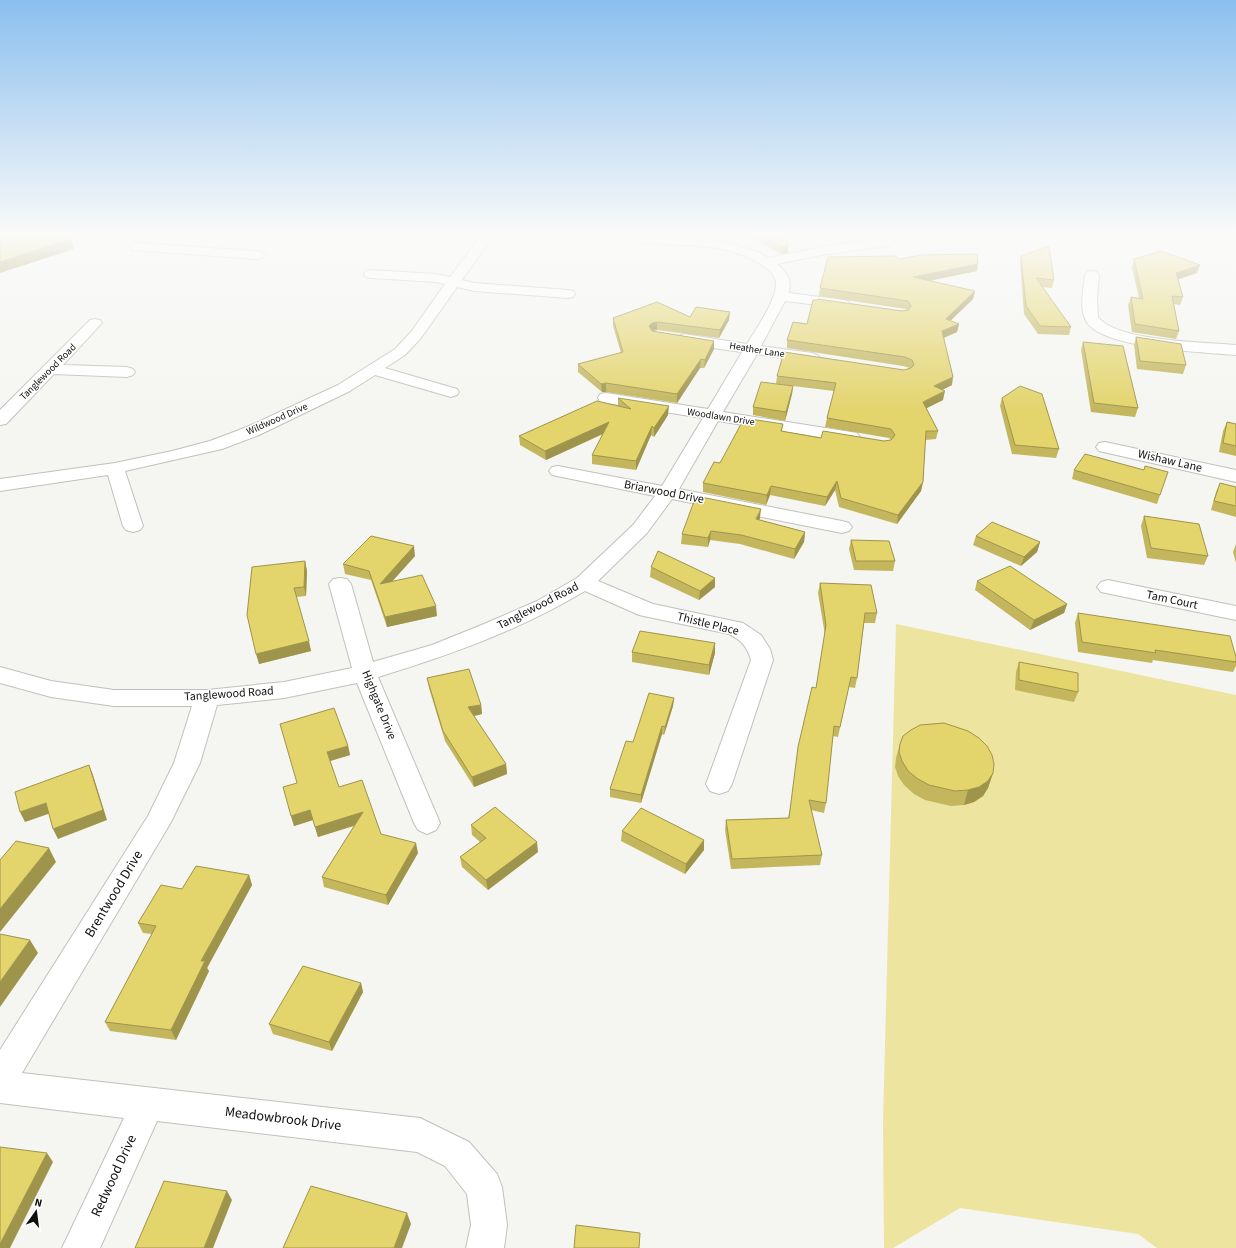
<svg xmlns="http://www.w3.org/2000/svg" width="1236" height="1248" font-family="'Source Sans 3',sans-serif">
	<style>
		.green { fill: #ede49f }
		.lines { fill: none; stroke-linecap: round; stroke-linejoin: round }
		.minor-casing { stroke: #c0c0bc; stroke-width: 2 }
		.minor { fill: #fff; fill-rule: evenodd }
		.wall { fill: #c3b65d }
		.shaded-wall { fill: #9f944c }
		.building { fill: #e3d46c; stroke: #9f944c }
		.labels { text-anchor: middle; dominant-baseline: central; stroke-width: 3; stroke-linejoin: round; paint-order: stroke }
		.far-street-label { font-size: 10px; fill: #0f0f0e; stroke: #fff }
		.street-label { font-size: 12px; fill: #0f0f0e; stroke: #fff }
		.near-street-label { font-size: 14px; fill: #0f0f0e; stroke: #fff }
	</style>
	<rect width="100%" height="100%" fill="#f5f5f1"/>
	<!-- green -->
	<path class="green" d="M896,624L1236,695V1248H1157L1138,1234L960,1208L893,1248H884L883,1122Z"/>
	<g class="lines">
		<defs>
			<path id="minor" d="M481,236H493L462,280L474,283L568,290L573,291L575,294L573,297L568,298L474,291L457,287L421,338L405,355L385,368L457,389L459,392L457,395L451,397L375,375L350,391L259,435L222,449L125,471L143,526L140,530L133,532L126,530L123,526L108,475L0,491V479L115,463L172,451L210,441L247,427L338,385L395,349L411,332L445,284L436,282L371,278L366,277L364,274L366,271L371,270L436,274L450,277Z
				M580,236H655L699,238L725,242L758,252L769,258L821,247L887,238L892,239L893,242L892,245L887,246L821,255L777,264C788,273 791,279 789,293L843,300L848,301L850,304L848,307L843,308L785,301L761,346L812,353L817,355L820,358L817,361L812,363L757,354L723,412L851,432L857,433L860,437L857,441L851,442L718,421L679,489L842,521L849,523L852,527L849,531L842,533L672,499L647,533L598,581L653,604L743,623L761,635L770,649L773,660L732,784L728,791L719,794L710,791L706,784L751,660C747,646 741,640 729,634L639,615L585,591C520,630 450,655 378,677L440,823L436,830L427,834L418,830L414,823L357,683L284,698L217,705L200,763L171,822L22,1073L420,1118L469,1142L497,1174L502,1187L507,1225L504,1248H466L471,1225L467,1194L445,1166L417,1152L157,1121L100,1248H62L124,1118L0,1103V1050L148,816L174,763L192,706H114L51,697L0,683V667L51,681L114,690H207L284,682L352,668L329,584L333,579L340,578L347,579L351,584L373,662L432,645L484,624L537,601L577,578L633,525L655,496L552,475L549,471L552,467L558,466L662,486L703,418L606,403L600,402L598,398L600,394L606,393L708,409L742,352L684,344L679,342L676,339L679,336L684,334L747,344C756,329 776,301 776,284C776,264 733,251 717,248C699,245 680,245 662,244C637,242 611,241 586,240L582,239Z
				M137,243L257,251L262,252L264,255L262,258L257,259L132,250L131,247L132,244Z
				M1092,271L1097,272L1099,275L1097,299L1098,317C1118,342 1205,342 1236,345V355C1205,352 1101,349 1086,321C1079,308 1084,288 1085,275L1087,272Z
				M95,319L100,320L102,323L63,365L127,367L133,369L135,372L133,375L127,377L54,374L6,424L0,425V410L90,320Z
				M1105,442L1236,470V482L1099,451L1096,447L1099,443Z
				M1108,580L1236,606V620L1101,592L1097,587L1101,582Z"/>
		</defs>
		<!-- minor casing -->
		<use href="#minor" class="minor-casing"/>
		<!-- minor -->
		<use href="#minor" class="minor"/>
	</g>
	<!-- wall -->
	<path class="wall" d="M733,236H785L788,253L781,254L750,237Z
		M1021,256L1054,280L1052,288L1042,287L1071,327L1069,335L1038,334L1024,314L1020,263Z
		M899,259L977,271L930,281L975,291L973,299L950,321L959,324L957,332L944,338L952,385L942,390L943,400L926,408L938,431L936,439L925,440L923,482L921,491L897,524L839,507L835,490L825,506L770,495L766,505L703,492V483L720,463L748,425L783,424L782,431L821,438L884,441L891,440L889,438L825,427L827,418L834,391L793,386L792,394L785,421L753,415V407L776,384L777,376L904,370L910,368L903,366L787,348V340L807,324L907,310L906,309L819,296L820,288Z
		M1134,259L1197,273L1178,279L1183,297L1180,305L1174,304L1179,331L1176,339L1132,332L1128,305L1131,297L1139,298L1132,267Z
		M690,317L729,320L719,338L657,330L652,331L714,341V349L704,368H700L677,403L606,392H602L578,372V364L621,353L613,326V318Z
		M1136,337L1186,365L1183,374L1137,369L1134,345Z
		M1083,342L1138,408L1135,417L1091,412L1081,350Z
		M618,398L668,415L654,437L651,435L636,470L592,464V455L603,434L546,460L520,445L519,436L618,406Z
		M1002,398L1059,449L1056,458L1012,454L1000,406Z
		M1227,422L1236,424V456L1219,452L1223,431Z
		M1074,470H1144L1160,495L1157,504L1072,479Z
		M1220,483L1236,487V517L1211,510L1216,492Z
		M1144,516L1208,556L1204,565L1147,558L1141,526Z
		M760,518L759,520L805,532L804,542L794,559L740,544L710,540L708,547L681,544L682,534Z
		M976,536L1040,542L1037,552L1021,566L973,545Z
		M851,540L895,561L893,571L854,570L849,549Z
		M1236,544V563L1233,552Z
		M415,556L392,581L437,616L387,627L371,580L345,574L343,564Z
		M305,561L307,571L306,596L296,597L311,651L259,664Z
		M651,567L715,587L699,600L650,577Z
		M977,581L1067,604L1064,613L1030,630L975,590Z
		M820,583L877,613L875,623H864L857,678L855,688L849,687L838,737L833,736L826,803L824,813L811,810L822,855L820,865L731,869L725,830L726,820L788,818L816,688L825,635L818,593Z
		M1078,613L1236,657V666L1233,672L1153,660L1152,663L1078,652L1075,623Z
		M715,643V653L709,675L632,662V652Z
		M1019,662L1078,692L1074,702L1015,690L1016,672Z
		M427,678L481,705L482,714L474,716L506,764L507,774L474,787L445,741L429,688Z
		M674,698L673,706L664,735L662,734L641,803L610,797V789L633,742Z
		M900,744L993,773L988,788L983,796L974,802L964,805L951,806L925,800L914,794L904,785L898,776L895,767L896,758Z
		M348,746L350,755L330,761L339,787L381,834L418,853L388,905L324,887L322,877L354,826L318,837L313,820L294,826L291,816L297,783Z
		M471,825L538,852L488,890L462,867L460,857L480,842L472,835Z
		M622,831L704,840V850L685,874L621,841Z
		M249,875L252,885L207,968L209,971L176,1040L110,1031L105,1022L152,934L143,933L138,923L182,889Z
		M361,983L363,992L332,1051L273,1034L269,1024Z"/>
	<!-- shaded-wall -->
	<path class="shaded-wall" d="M71,239L74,249L0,273V262Z
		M788,245V253L781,254L782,247Z
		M978,264L977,271L911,284L913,277Z
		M1200,265L1197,273L1173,281L1176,273Z
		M975,291L973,299L944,327L946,319Z
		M730,312L729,320L719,338L720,330Z
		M657,322V330L652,331L649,326L652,323Z
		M959,324L957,332L940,339L942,331Z
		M714,341V349L704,368L705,360Z
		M701,359L700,368L677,403V394Z
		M953,377L952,385L932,395L934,386Z
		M606,383V392H602L601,384Z
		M793,386L792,394L785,421L786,412Z
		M945,391L943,400L921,411L923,402Z
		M669,406L668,415L654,437V428Z
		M609,422V431L546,460L545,451Z
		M652,426L651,435L636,470V461Z
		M837,481L835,490L825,506L827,497Z
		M923,482L921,491L897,524L898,515Z
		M771,486L770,495L766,505L767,495Z
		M761,509L760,518L755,529L756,519Z
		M711,531L710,540L708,547V538Z
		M805,532L804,542L794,559L795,549Z
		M1040,542L1037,552L1021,566L1024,557Z
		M414,546L415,556L381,594L380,584Z
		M305,561L307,571L306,596L304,587Z
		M715,578V587L699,600L700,591Z
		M1067,604L1064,613L1030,630L1034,620Z
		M436,606L437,616L387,627L385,617Z
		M309,641L311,651L259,664L256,654Z
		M715,643V653L709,675V665Z
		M674,698L673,706L664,735L665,727Z
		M481,705L482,714L470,717L468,707Z
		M662,726V734L641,803V795Z
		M348,746L350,755L330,761L327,752Z
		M506,764L507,774L474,787L472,777Z
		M89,765L93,775L107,820L58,839L53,829Z
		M993,773L988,788L983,796L974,802L964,805L968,790Z
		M46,803L51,813L25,822L20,812Z
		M310,810L313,820L294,826L291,816Z
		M363,812L365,822L318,837L315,827Z
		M704,840V850L685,874L686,864Z
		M537,842L538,852L488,890L486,880Z
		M416,843L418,853L388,905L386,895Z
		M49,848L56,862L0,932V909Z
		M249,875L252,885L207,968L209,971L176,1040L171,1030L201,961Z
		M30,940L38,953L0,1007V982Z
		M361,983L363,992L332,1051L329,1042Z
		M47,1153L53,1162L10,1248H0V1244Z
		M227,1191L232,1200L213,1248H204Z
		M407,1213L411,1224L402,1248H394Z"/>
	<!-- building -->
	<path class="building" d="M0,236H65L71,239L0,262Z
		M761,236H785L788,245L782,247Z
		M1049,246L1054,280L1036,278L1071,327L1040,326L1026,306L1021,256Z
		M1161,251L1200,265L1176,273L1183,297L1172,296L1179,331L1135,324L1131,297L1143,299L1134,259Z
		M977,254L978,264L913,277L975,291L946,319L959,324L942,331L953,377L934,386L945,391L923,402L938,431H926L923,482L898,515L841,498L837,481L827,497L771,486L767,495L703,483L714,462L720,463L741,424L748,425L750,419L783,424L781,431L821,438L823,431L884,441L891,440L895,435L891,429L827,418L836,383L777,376L784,352L904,370L911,368L914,365L912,360L905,357L787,340L793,322L807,324L813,300H817L818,299L902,311L908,310L911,306L908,301L820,288L828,257L896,256L899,259L921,255Z
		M657,302L690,317L696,307L730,312L720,330L657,322L652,323L649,326L652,331L714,341L705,360L701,359L677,394L606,383L601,384L578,364L623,352L613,318Z
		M1136,337L1181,344L1186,365L1140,361Z
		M1083,342L1123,346L1138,408L1094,403Z
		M761,382L793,386L786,412L753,407Z
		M1020,386L1042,394L1059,449L1015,445L1002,398Z
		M618,398L669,406L654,428L652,426L636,461L592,455L609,422L545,451L519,436L597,401L631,409Z
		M1227,422L1236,424V446L1223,443Z
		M1085,454L1144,470L1145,466L1168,472L1160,495L1074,470Z
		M1220,483L1236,487V506L1214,501Z
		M696,496L761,509L756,519L805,532L795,549L741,535L711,531L708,538L682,534Z
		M1144,516L1199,524L1208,556L1151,548Z
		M992,522L1040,542L1024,557L976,536Z
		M371,536L414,546L380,584L422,575L436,606L385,617L369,571L343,564Z
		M851,540L889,541L895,561H856Z
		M658,551L715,578L700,591L651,567Z
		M305,561L304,587L294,588L309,641L256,654L247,615L252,567Z
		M1010,566L1067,604L1034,620L977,581Z
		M820,583L871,585L877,613H865L857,678L851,677L840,727L834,726L826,803L809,800L822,855L732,859L726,820L789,818L798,747L812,687L816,688L826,625Z
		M1078,613L1230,636L1236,657V662L1155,650L1156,653L1082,642Z
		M640,631L715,643L709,665L632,652Z
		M1019,662L1078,673V692L1019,680Z
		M469,669L481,705L468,707L506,764L472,777L443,731L427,678Z
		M649,693L674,698L665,727L662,726L641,795L610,789L626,741L633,742Z
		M334,708L348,746L327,752L339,787L362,780L381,834L416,843L386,895L322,877L363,812L315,827L310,810L291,816L283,787L297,783L280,724Z
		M944,723L968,731L979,738L987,746L992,755L994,764L993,773L988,781L979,787L968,790L955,791L929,785L918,779L908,771L902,761L899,752L900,744L903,736L911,730L920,725Z
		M89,765L103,810L53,829L46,803L20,812L15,792Z
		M495,807L537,842L486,880L460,857L486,838L471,825Z
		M641,808L704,840L686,864L622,831Z
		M16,841L49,848L0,909V860Z
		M196,866L249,875L201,961H205L171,1030L105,1022L156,926L138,923L161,885L182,889Z
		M0,934L30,940L0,982Z
		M303,966L361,983L329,1042L269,1024Z
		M0,1147L47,1153L0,1244Z
		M164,1181L227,1191L204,1248H135Z
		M311,1186L407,1213L394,1248H283Z
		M576,1225L640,1233L639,1248H574Z"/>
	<!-- sky -->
	<linearGradient id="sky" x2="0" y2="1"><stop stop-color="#8bbfee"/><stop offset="0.57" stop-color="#fafaf9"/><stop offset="1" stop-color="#fafaf9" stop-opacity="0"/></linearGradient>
	<rect width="1236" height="411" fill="url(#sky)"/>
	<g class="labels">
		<!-- far-street labels -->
		<g class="far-street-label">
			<text transform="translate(757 350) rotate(9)">Heather Lane</text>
			<text transform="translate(48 372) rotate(-45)">Tanglewood Road</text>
			<text transform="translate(721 417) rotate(9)">Woodlawn Drive</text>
			<text transform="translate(277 419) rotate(-24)">Wildwood Drive</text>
		</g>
		<!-- street labels -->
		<g class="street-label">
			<text transform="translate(1170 461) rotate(13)">Wishaw Lane</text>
			<text transform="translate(664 492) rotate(11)">Briarwood Drive</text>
			<text transform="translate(1172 600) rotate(12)">Tam Court</text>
			<text transform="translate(538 606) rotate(-27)">Tanglewood Road</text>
			<text transform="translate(708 624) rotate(14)">Thistle Place</text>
			<text transform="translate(229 694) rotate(-4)">Tanglewood Road</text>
			<text transform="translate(379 705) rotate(68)">Highgate Drive</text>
		</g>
		<!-- near-street labels -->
		<g class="near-street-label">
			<text transform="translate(114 894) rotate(-59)">Brentwood Drive</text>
			<text transform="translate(283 1119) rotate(7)">Meadowbrook Drive</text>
			<text transform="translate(114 1176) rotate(-65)">Redwood Drive</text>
		</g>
	</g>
	<!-- north arrow -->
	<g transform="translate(36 1212) rotate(14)" stroke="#ffffff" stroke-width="3" paint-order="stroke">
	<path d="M0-3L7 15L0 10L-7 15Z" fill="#0f0f0e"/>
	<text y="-6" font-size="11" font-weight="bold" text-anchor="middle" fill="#0f0f0e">N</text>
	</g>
</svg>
